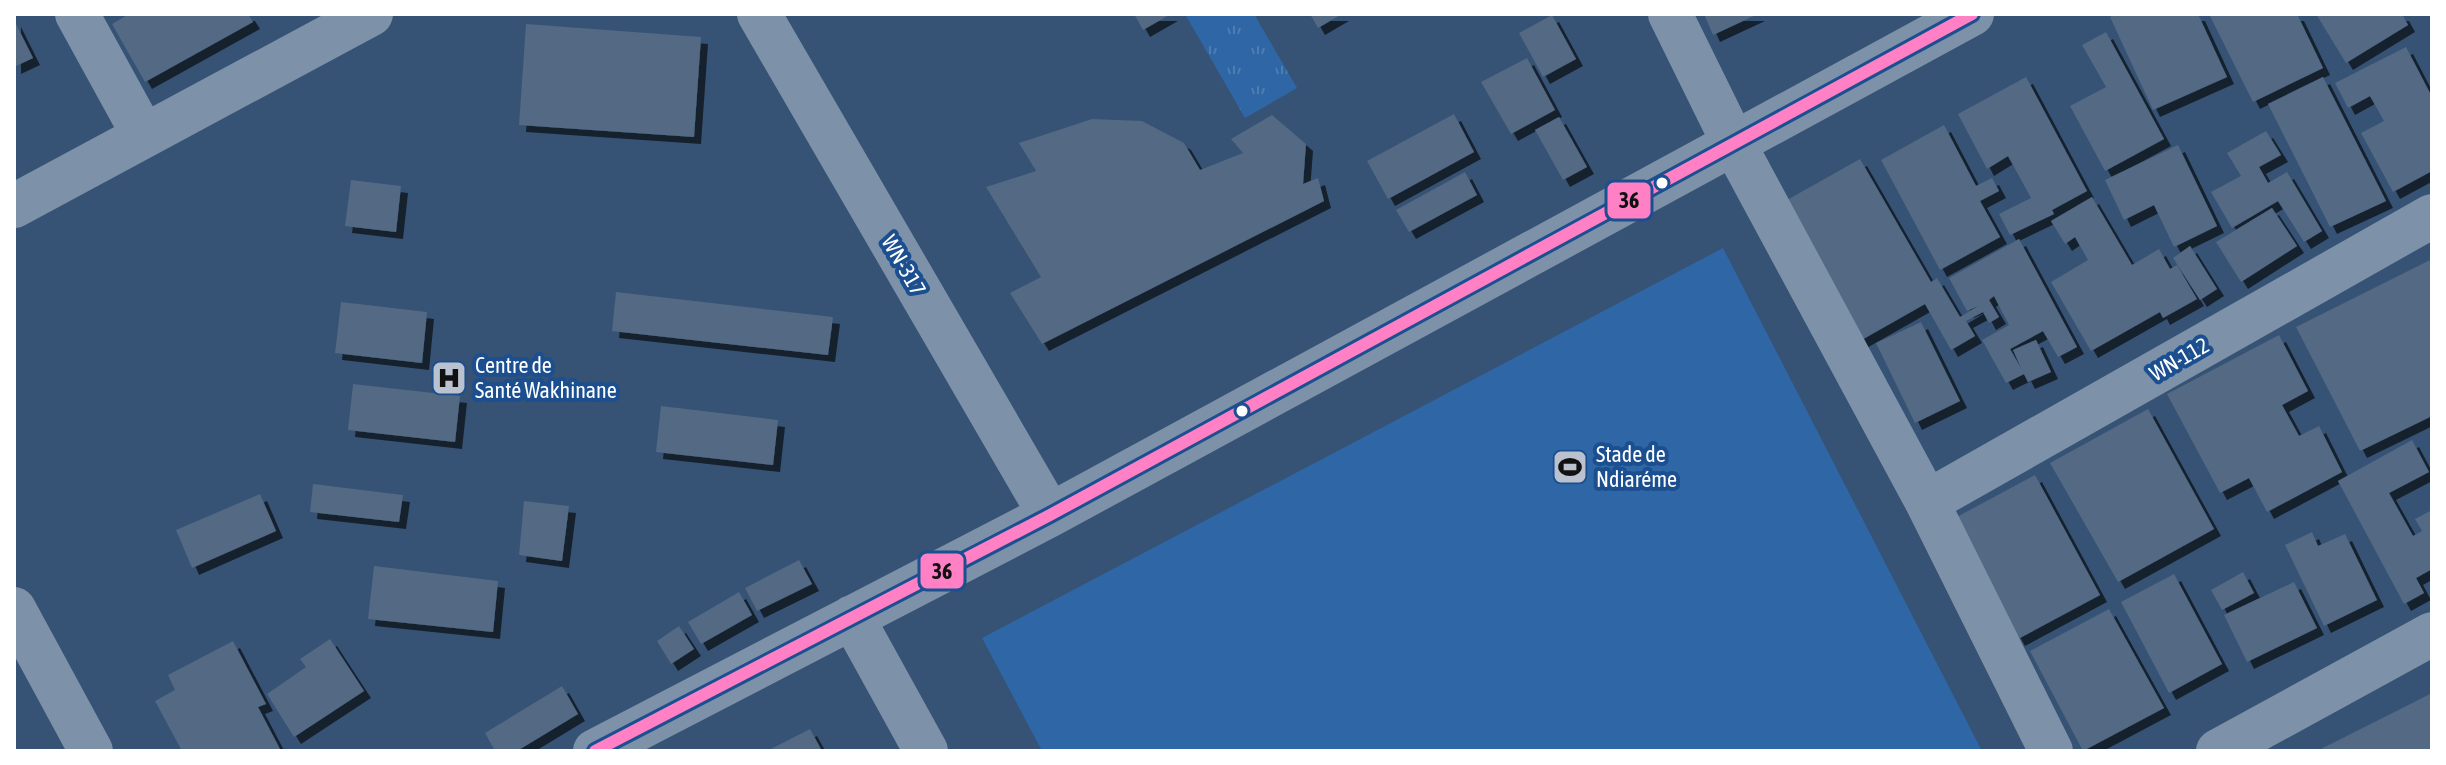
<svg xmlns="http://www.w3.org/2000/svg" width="2446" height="765" font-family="'Asap Condensed',sans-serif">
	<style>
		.grass { fill: url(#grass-tufts) }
		.pitch { fill: #2f66a5 }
		.building { fill: #526984; filter: url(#shadow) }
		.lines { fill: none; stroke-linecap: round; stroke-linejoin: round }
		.minor { stroke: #7d92a8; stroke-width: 44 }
		.bus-1-casing { stroke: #1b4f8f; stroke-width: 18 }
		.bus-1 { stroke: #ff80c5; stroke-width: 12 }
		.bus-dot { fill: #fff; stroke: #1b4f8f; stroke-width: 3 }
		.labels { text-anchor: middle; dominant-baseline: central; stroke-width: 8; stroke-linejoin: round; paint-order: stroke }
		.street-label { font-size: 22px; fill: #fff; stroke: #1b4f8f }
		.poi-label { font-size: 22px; fill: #fff; stroke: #1b4f8f; text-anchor: start }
		.line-badge { stroke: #1b4f8f; stroke-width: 3 }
		.pale-badge-label { font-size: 22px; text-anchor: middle; font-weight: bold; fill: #111 }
	</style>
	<defs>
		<pattern id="grass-tufts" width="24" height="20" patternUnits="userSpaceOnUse" patternTransform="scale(2)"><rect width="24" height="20" fill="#2f66a5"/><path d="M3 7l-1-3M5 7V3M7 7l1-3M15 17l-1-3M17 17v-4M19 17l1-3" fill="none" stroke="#4e7db2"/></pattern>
		<filter id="shadow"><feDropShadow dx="7" dy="7" stdDeviation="0" flood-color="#0009"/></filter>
	</defs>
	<rect width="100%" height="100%" fill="#365274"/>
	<!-- grass -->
	<path class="grass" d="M1185,14H1254L1297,88L1245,118Z"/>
	<!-- pitch -->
	<path class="pitch" d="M1723,248L1982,751H1042L982,638Z"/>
	<!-- building -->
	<path class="building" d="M129,14H248L253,22L145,82L112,24Z
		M1134,14H1171L1143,30Z
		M1310,14H1342L1318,28Z
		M1704,14H1758L1713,35Z
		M2116,14H2198L2227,77L2153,110L2110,17Z
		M2209,14H2297L2323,68L2253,102Z
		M2316,14H2402L2408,25L2346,63Z
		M1552,15L1576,59L1543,77L1519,33Z
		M14,20L33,58L14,67Z
		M526,24L701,37L694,137L519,125Z
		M2106,32L2164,139L2105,171L2070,106L2106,87L2082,45Z
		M2406,47L2432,97V171L2393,192L2361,133L2384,121L2370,96L2348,108L2335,83Z
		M1527,58L1555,110L1511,134L1481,82Z
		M2026,77L2087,191L2052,210L2054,214L2010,235L1999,214L2031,198L2008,156L1987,169L1958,114Z
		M2323,77L2386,201L2330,227L2268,104Z
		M1454,114L1474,152L1388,199L1367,161Z
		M1272,115L1306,144L1303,184L1318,178L1324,201L1042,344L1010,293L1041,277L986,187L1036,171L1019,143L1092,119L1142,121L1184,143L1200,170L1243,153L1231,139Z
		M1559,117L1587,167L1563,180L1535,130Z
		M1944,125L1976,186L1992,178L1999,191L1980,201L2000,237L1940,270L1881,160Z
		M2266,131L2281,155L2259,167L2268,183L2287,172L2322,231L2304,242L2278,201L2232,228L2211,192L2241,176L2227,153Z
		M2178,145L2217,226L2174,247L2154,205L2124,220L2105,180Z
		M1860,159L1931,282L1937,278L1960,317L1978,306L1967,311L1949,278L2019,239L2077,347L2058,357L2043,331L2010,349L2021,368L2013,350L2036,340L2051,372L2028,382L2024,374L2006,383L1982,340L2009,325L1994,296L1989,300L1999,317L1989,323L1983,312L1966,321L1975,336L1951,350L1925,304L1858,342L1778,205Z
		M1465,172L1477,195L1409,232L1396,210Z
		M351,180L401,186L396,232L345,226Z
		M2092,197L2132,265L2159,249L2170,269L2177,265L2197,299L2163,318L2160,312L2091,351L2051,282L2088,260L2075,237L2065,244L2051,221Z
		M2272,208L2297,246L2241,282L2216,242Z
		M2190,246L2217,289L2200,300L2173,258Z
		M2432,259V416L2360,451L2296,327Z
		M616,292L833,317L828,355L612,331Z
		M341,302L427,312L422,363L335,353Z
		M1921,322L1960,401L1915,423L1876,343Z
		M2279,335L2308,391L2282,405L2299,436L2319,426L2342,472L2267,512L2249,478L2220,493L2167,394Z
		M353,384L460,396L455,442L348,430Z
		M661,406L778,420L773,465L656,452Z
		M2148,409L2214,529L2118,582L2050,463Z
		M2412,440L2429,472L2389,493L2413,536L2422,531L2415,519L2432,510V569L2416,578L2424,593L2404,604L2338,481Z
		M2035,475L2100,595L2018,639L1953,519Z
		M313,484L403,495L399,522L310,512Z
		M260,494L276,531L192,568L176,530Z
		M524,501L569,506L562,561L519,555Z
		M2312,532L2318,546L2345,534L2377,600L2324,626L2285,545Z
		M799,560L812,584L757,611L745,588Z
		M374,566L498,581L493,632L368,619Z
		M2243,572L2254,593L2222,610L2211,590Z
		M2174,574L2222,664L2169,693L2121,602Z
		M2294,582L2317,628L2247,662L2224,615Z
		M739,592L752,615L701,644L688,622Z
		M2109,609L2164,708L2083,751L2030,651Z
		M679,626L694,649L671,664L657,641Z
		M330,639L364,691L294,737L267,694L306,667L300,659Z
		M233,641L266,704L258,707L281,751H182L155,701L175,690L168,675Z
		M562,686L578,714L517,751H495L485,733Z
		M2432,693V751H2317Z
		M810,729L822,751H767Z"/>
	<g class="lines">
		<!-- minor -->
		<path class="minor" d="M77,14L144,136
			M759,14L1050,515
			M1670,14L1734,144L1927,502L2051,751
			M14,206L371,14
			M1927,502L2432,216
			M14,609L91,751
			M852,617L926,751
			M595,751L1050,515L1972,14
			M2218,751L2432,634"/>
		<defs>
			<path id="bus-1" d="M595,751L1050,515L1972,14"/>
		</defs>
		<!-- bus-1 casing -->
		<use href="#bus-1" class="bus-1-casing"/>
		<!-- bus-1 -->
		<use href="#bus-1" class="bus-1"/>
	</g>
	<!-- icons -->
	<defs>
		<symbol id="hospital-square" viewBox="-11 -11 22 22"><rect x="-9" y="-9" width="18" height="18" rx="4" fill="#b9c2ce" stroke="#1b4f8f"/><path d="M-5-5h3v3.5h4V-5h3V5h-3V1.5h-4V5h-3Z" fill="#111"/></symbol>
		<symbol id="stadium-square" viewBox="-11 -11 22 22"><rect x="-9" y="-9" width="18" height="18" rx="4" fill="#b9c2ce" stroke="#1b4f8f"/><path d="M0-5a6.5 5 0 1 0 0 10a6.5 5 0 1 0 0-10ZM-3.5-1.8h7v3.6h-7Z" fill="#111"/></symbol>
	</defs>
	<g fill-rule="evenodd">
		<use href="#hospital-square" x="429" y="358" width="40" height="40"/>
		<use href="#stadium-square" x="1550" y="447" width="40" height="40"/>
	</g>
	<!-- markers -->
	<g class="bus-dot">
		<circle cx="1662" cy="183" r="7"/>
		<circle cx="1242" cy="411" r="7"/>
	</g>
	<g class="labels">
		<!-- street labels -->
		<g class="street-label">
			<text transform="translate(904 265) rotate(60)">WN-317</text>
			<text transform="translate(2179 359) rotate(-30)">WN-112</text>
		</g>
		<!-- poi labels -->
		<g class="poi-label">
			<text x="475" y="365">Centre de<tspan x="475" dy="25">Santé Wakhinane</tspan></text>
			<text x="1596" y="454">Stade de<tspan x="1596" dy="25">Ndiaréme</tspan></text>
		</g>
	</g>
	<g class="line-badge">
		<rect x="1606" y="181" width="46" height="39" rx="8" fill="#ff80c5"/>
		<rect x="919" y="552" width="46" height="38" rx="8" fill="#ff80c5"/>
	</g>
	<g class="pale-badge-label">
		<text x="1629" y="208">36</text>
		<text x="942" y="579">36</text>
	</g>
	<!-- border -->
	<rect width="2446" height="765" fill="none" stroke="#ffffff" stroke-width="32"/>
</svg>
